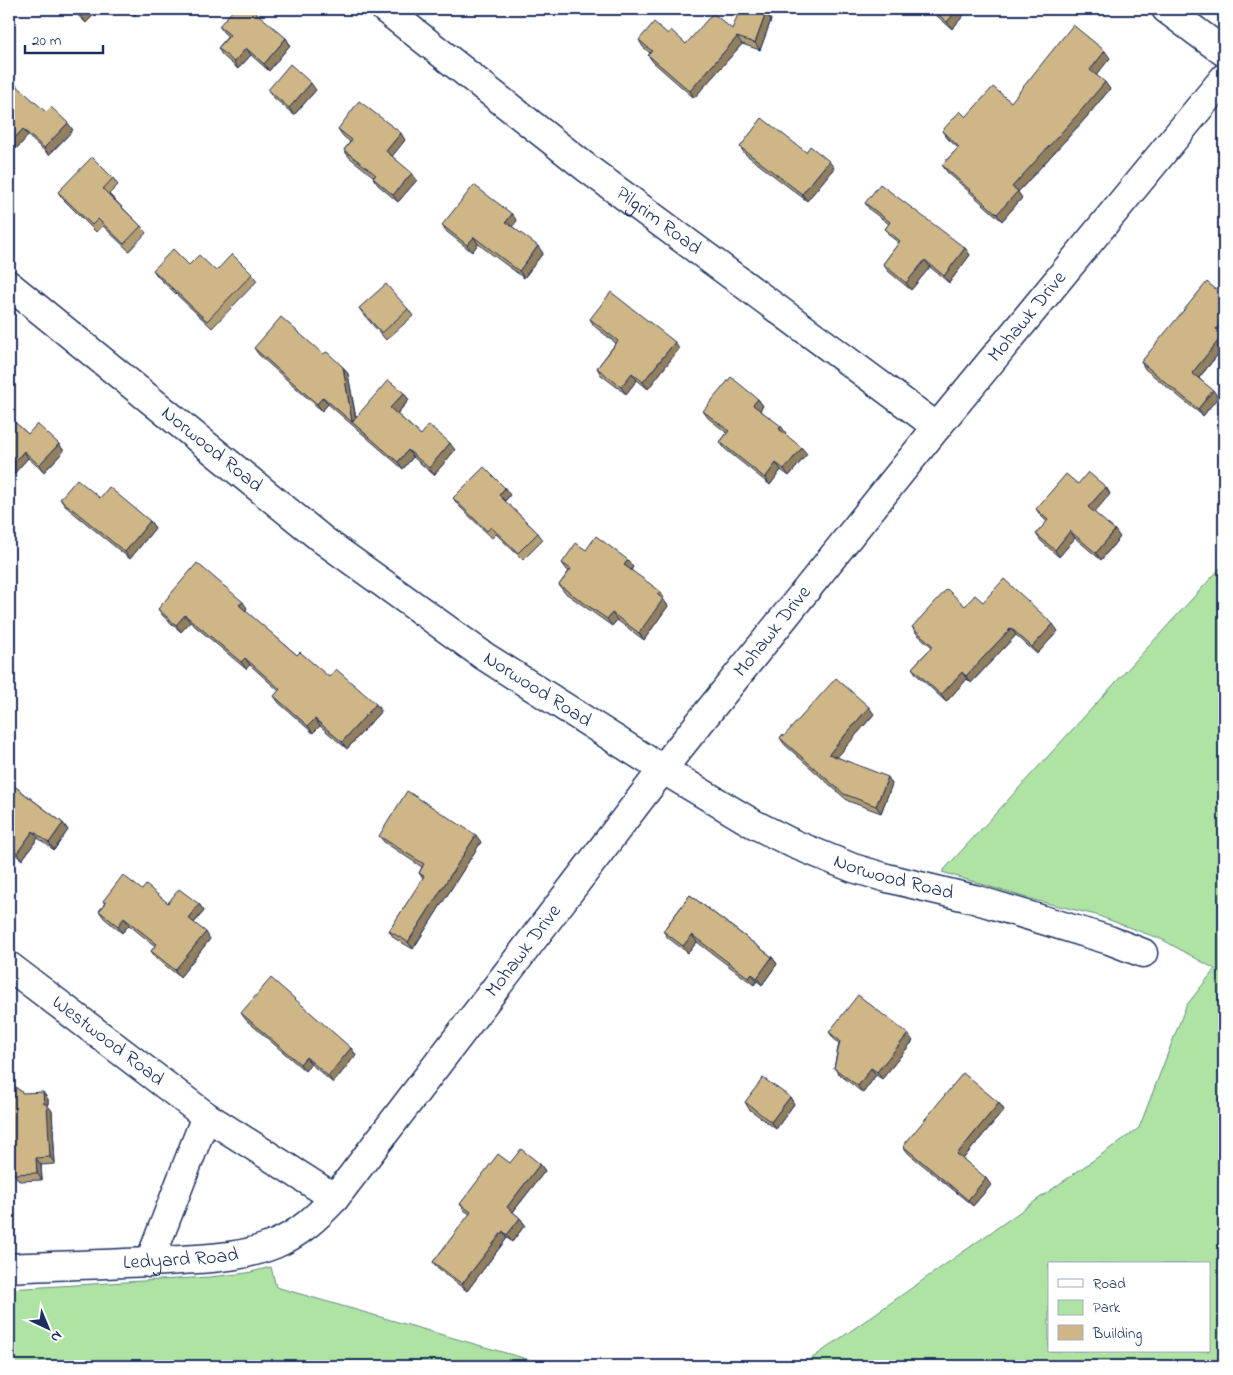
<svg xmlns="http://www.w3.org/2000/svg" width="1233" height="1375" font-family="'Indie Flower',sans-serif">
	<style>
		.green { fill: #afe3a4; stroke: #658981; fill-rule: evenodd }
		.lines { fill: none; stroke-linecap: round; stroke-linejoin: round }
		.minor-casing { stroke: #1b2f5e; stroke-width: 31 }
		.minor { stroke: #fff; stroke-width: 28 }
		.wall { fill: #b29d73; stroke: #1b2f5e }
		.shaded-wall { fill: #917f5e; stroke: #1b2f5e }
		.building { fill: #cfb686; stroke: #1b2f5e }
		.labels { text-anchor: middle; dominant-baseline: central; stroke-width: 4; stroke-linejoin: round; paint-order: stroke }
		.street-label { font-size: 20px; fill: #1b2f5e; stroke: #fff }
	</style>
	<rect width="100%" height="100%" fill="#fff"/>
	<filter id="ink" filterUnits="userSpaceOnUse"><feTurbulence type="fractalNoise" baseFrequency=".02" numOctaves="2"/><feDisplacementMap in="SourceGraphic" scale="10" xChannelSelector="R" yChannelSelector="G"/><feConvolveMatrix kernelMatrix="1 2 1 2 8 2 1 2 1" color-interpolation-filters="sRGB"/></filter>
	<g filter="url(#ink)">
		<!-- green -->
		<path class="green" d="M1224,564V1366H801L1139,1128L1186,1006L1215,969L1163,940L1096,915L1030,899L942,872ZM1049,1264H1209V1351H1049Z
			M271,1267L276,1287L551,1366H9V1289L209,1277L247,1273Z"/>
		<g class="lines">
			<defs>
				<g id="minor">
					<path id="s1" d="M385,9L588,169L937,427"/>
					<path d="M1166,9L1224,52"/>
					<path id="s2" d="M9,285L323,540L484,656L662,769L754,824L794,844L853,868L887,878L974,899L1109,940L1143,953"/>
					<path id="s3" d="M9,966L206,1116L335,1198"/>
					<path d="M149,1263L206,1116"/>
					<path id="s4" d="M9,1268C66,1265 124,1264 181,1260C213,1258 244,1257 275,1244C299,1234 317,1217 335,1198L676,752L937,427L1224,78"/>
				</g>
			</defs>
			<!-- minor casing -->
			<use href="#minor" class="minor-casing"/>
			<!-- minor -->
			<use href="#minor" class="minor"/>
		</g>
		<!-- wall -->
		<path class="wall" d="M71,9H99L86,23Z
			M104,9H119L112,16Z
			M123,9H140L133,17Z
			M929,9H969L952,29Z
			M766,13L771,20L760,50L742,44L694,98L653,62L648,55L650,53L643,47L639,40L668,34L686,44L732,29Z
			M219,26L286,38L290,45L269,71L251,55L238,69L222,55L218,48L228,36L224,33Z
			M1110,58L1096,75L1110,89L1084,120L1018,192L1022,198L1002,221L947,172L942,165L958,148L947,138L942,131L966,117L1011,102Z
			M9,90L73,130L49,155L28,136L16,149L9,142Z
			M268,90H316L294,115L273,97Z
			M338,129L405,140L392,156L417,180L398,202L378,185L373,178L374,177L349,157L344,150L350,142L343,136Z
			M740,147L834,168L807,201L745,154Z
			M113,178L118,185L109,194L141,226L146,233L129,251L103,226L96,232L63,199L58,192Z
			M865,203L965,248L970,255L949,283L930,267L911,290L888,271L883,264L899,243L890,236L885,229L889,224L870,210Z
			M517,221L512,226L543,253L524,278L478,244L472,252L447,232L442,225Z
			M189,265L216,271L252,274L257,281L212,328L158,277L153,270Z
			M1224,296V333L1223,335L1224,337V347L1199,378L1218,397L1203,416L1145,369L1141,362Z
			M359,308L408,309L413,316L386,340L364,315Z
			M590,319L679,349L648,389L637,380L626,394L601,375L597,368L616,343L594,326Z
			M254,348L323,354L343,367L348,374L356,418L404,393L409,400L397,414L421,435L455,450L434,475L413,457L403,469L328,404L322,411L259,355Z
			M758,399L763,406L760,410L786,433L785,434L807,454L789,476L781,470L770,485L725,449L720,442L727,433L708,418L703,411Z
			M9,417L28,434L59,444L64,451L44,472L28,458L11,477L9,475Z
			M1106,487L1110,494L1094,512L1120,537L1101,560L1075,538L1059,557L1041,541L1036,534L1047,522L1041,516L1036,509Z
			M510,495L505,501L538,533L543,540L523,560L496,534L492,538L458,505L453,498Z
			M100,498L150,521L155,528L130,559L65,506L60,499Z
			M586,550L633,567L631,570L664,598L663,599L668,606L644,640L617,620L612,626L564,592L559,585L569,571L567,570L562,563Z
			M983,602L1058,631L1037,654L1016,635L971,683L967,679L946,702L917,675L912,668L932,647L917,634L912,627L965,606Z
			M247,608L245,611L297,655L329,677L381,711L347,749L320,726L313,733L279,703L274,696L279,691L250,665L246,669L190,622L181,632L163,616L158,609Z
			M874,714L837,757L892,784L881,813L848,801L785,745L780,738Z
			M9,782L63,823L68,830L54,850L38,838L22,860L9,849Z
			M379,836L481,842L413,949L394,938L389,931L423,879L419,873L422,867L384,842Z
			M142,890L168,903L199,904L204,911L194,923L210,939L180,977L156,958L151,951L155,946L129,925L122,933L104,918L99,911L105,904L103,901Z
			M690,895L772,957L777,964L762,985L757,981L754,985L697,942L688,953L668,938L663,931Z
			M241,1013L351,1048L356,1055L333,1083L311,1064L305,1071L246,1020Z
			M829,1032L913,1041L882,1079L876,1075L863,1093L839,1074L834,1068L839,1043L834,1039Z
			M9,1082L23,1093L48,1099V1106L52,1111L55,1164L41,1165L42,1180L19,1181L14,1174L12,1136H9Z
			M790,1097L794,1104L776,1129L749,1109L745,1102Z
			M999,1103L1004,1110L963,1159L991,1185L973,1206L908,1153L903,1146Z
			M510,1163L540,1164L545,1171L513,1212L520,1218L525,1225L512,1242L507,1238L467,1291L438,1269L433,1262L470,1214L465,1211L460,1204Z"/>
		<!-- shaded-wall -->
		<path class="shaded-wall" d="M88,9H99L86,23L81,16Z
			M107,9H119L112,16Z
			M129,9H140L133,17L128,10Z
			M958,9H969L952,29L947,22Z
			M766,13L771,20L760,50L755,43Z
			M737,37L742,44L694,98L690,91Z
			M286,38L290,45L269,71L264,64Z
			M246,48L251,55L238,69L234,62Z
			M1105,51L1110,58L1095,77L1090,70Z
			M1105,82L1110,89L1084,120L1018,192L1022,198L1002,221L997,214L1012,187Z
			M311,83L316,90L294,115L289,108Z
			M68,123L73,130L49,155L44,148Z
			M23,129L28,136L16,149L11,142Z
			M401,133L405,140L391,158L386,151Z
			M829,161L834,168L807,201L802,194Z
			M412,173L417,180L398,202L393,195Z
			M512,214L517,221L511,228L506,222Z
			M474,237L478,244L472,252L467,245Z
			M538,246L543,253L524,278L519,271Z
			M965,248L970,255L949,283L944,276Z
			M925,260L930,267L911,290L906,283Z
			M1224,320V333L1221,336L1216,329Z
			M1223,335L1224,337V347L1197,380L1192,373Z
			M675,342L679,349L648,389L643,382Z
			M343,367L348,374L357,426L352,422Z
			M632,373L637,380L626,394L621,387Z
			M1213,390L1218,397L1203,416L1198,409Z
			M404,393L409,400L395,415L390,408Z
			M323,397L328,404L322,411L317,404Z
			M758,399L763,406L758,412L753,405Z
			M781,426L786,433L784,436L779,429Z
			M450,443L455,450L434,475L429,468Z
			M59,444L64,451L44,472L39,465Z
			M802,448L807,454L789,476L784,469Z
			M408,450L413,457L403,469L398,462Z
			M24,451L28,458L11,477L9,474V468Z
			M776,463L781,470L770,485L765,478Z
			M1106,487L1110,494L1093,514L1088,507Z
			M505,488L510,495L504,502L499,495Z
			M150,521L155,528L130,559L125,552Z
			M1115,530L1120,537L1101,560L1096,553Z
			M1070,531L1075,538L1059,557L1055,550Z
			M628,560L633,567L629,572L624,565Z
			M660,591L664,598L663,599L668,606L644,640L639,633L657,594Z
			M243,602L247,608L244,612L239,605Z
			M612,613L617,620L612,626L607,619Z
			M185,615L190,622L181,632L176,625Z
			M1053,624L1058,631L1037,654L1032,647Z
			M1011,628L1016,635L971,683L966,676Z
			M245,658L250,665L246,669L241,662Z
			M962,672L967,679L946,702L941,695Z
			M376,704L381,711L347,749L342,742Z
			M869,707L874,714L834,761L829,754Z
			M315,719L320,726L313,733L308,726Z
			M888,777L892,784L881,813L876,806Z
			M63,823L68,830L54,850L49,843Z
			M33,831L38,838L22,860L17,853Z
			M476,835L481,842L413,949L408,942Z
			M199,904L204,911L192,925L188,918Z
			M124,918L129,925L122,933L118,926Z
			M206,932L210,939L180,977L175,970Z
			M692,935L697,942L688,953L683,946Z
			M772,957L777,964L762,985L757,978Z
			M752,974L757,981L754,985L749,978Z
			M908,1034L913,1041L882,1079L877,1072Z
			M351,1048L356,1055L333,1083L328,1076Z
			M306,1057L311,1064L305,1071L300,1064Z
			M871,1068L876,1075L863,1093L858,1086Z
			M43,1092L48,1099V1106L52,1111L55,1164L50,1157L44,1104Z
			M790,1097L794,1104L776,1129L771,1122Z
			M999,1103L1004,1110L961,1161L957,1154Z
			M36,1158L41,1165L42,1180L37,1173Z
			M540,1164L545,1171L511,1214L507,1207Z
			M986,1178L991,1185L973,1206L968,1200Z
			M520,1218L525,1225L512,1242L507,1235Z
			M503,1231L507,1238L467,1291L462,1284Z"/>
		<!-- building -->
		<path class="building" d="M73,9H88L81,16Z
			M234,9H252L286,38L264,64L246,48L234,62L218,48L230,35L219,26Z
			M740,9H754L766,13L755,43L737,37L690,91L648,55L652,51L639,40L654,22L668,34L671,30L686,44L713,13L732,29Z
			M932,9H958L947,22Z
			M1073,25L1105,51L1090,70L1105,82L1079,113L1012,187L1018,191L997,214L942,165L959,147L942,131L960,111L966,117L993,87L1011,102Z
			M290,64L311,83L289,108L268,90Z
			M15,84L46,112L51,107L68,123L44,148L23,129L11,142L9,140V90Z
			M359,101L401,133L386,151L412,173L393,195L373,178L376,175L344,150L352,140L338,129Z
			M762,118L806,152L810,146L829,161L802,194L740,147Z
			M92,157L113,178L103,189L141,226L124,244L98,219L92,225L58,192Z
			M880,184L965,248L944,276L925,260L906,283L883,264L900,241L885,229L890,222L865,203Z
			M474,185L512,214L506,222L538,246L519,271L474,237L467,245L442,225Z
			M173,249L189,265L199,255L216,271L232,254L252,274L207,321L153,270Z
			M1207,282L1224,296V320L1216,329L1223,335L1192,373L1213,390L1198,409L1141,362Z
			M386,284L408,309L382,333L359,308Z
			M611,292L675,342L643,382L632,373L621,387L597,368L618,341L590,319Z
			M281,317L323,354L327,352L343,367L352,422L388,380L404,393L390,408L421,435L429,425L450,443L429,468L408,450L398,462L323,397L317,404L254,348Z
			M731,377L758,399L753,405L781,426L779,429L802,448L784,469L776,463L765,478L720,442L729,431L703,411Z
			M9,417L28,434L37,424L59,444L39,465L24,451L9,468Z
			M484,467L505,488L499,495L538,533L518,553L491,527L487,531L453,498Z
			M1088,472L1106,487L1088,507L1115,530L1096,553L1070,531L1055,550L1036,534L1048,520L1036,509L1066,474L1078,484Z
			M77,479L100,498L109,487L150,521L125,552L60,499Z
			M596,536L628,560L624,565L660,591L657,594L663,599L639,633L612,613L607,619L559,585L571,569L562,563L576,543L586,550Z
			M197,563L243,602L239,605L297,655L300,652L329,677L336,669L376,704L342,742L315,719L308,726L274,696L280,689L245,658L241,662L185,615L176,625L158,609Z
			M1004,579L1053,624L1032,647L1011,628L966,676L962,672L941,695L912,668L933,646L912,627L947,589L965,606L975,595L983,602Z
			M836,678L869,707L829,754L888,777L876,806L844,794L780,738L782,735L784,736Z
			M9,782L63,823L49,843L33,831L17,853L9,846Z
			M407,791L476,835L408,942L389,931L424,876L419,873L424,864L379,836Z
			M123,875L142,890L146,885L168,903L179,889L199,904L188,918L206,932L175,970L151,951L157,944L124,918L118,926L99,911L106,903L103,901Z
			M690,895L772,957L757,978L752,974L749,978L692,935L683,946L663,931Z
			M271,978L351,1048L328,1076L306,1057L300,1064L241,1013Z
			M858,995L908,1034L877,1072L871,1068L858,1086L834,1068L840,1041L829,1032Z
			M963,1073L999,1103L957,1154L986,1178L968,1200L903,1146Z
			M763,1078L790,1097L771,1122L745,1102Z
			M9,1082L23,1093L43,1092L44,1104H47L50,1157L36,1158L37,1173L14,1174L11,1129H9Z
			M521,1149L540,1164L507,1207L520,1218L507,1235L503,1231L462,1284L433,1262L471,1212L460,1204L498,1154L510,1163Z"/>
	</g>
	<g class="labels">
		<!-- street labels -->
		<g class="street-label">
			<text stroke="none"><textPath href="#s1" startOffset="346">Pilgrim Road</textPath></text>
			<text stroke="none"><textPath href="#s4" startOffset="1465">Mohawk Drive</textPath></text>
			<text stroke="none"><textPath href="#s2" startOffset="261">Norwood Road</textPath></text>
			<text stroke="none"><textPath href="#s4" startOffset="1060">Mohawk Drive</textPath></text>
			<text stroke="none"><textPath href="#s2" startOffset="666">Norwood Road</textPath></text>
			<text stroke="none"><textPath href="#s2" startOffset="1071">Norwood Road</textPath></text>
			<text stroke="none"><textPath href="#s4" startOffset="655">Mohawk Drive</textPath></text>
			<text stroke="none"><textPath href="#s3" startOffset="124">Westwood Road</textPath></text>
			<text stroke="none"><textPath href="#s4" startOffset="172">Ledyard Road</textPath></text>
		</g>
	</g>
	<!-- margin -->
	<rect width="1233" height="1375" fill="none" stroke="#fff" stroke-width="30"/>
	<rect x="15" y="15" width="1203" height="1345" fill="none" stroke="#1b2f5e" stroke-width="2" filter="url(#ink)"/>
	<!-- legend -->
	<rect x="1048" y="1262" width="162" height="90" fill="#ffffff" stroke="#a4acbf"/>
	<rect x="1058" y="1279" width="25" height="8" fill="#ffffff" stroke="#a4acbf"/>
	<text x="1093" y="1288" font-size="15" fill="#1b2f5e">Road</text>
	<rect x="1058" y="1300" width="25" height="15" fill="#afe3a4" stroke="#a4acbf"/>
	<text x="1093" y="1312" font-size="15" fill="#1b2f5e">Park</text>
	<rect x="1058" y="1325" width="25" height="15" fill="#cfb686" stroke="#a4acbf"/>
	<text x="1093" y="1338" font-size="15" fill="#1b2f5e">Building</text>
	<!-- north arrow -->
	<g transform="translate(48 1328) rotate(136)" stroke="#ffffff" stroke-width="4" paint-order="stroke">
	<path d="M0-4L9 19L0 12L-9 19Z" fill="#1b2f5e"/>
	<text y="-8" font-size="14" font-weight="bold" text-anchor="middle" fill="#1b2f5e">N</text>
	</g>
	<!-- scale -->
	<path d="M25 45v8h78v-8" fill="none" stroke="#1b2f5e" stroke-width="2.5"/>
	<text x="32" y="45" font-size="15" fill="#1b2f5e" stroke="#ffffff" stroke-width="4" paint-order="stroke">20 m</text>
</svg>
